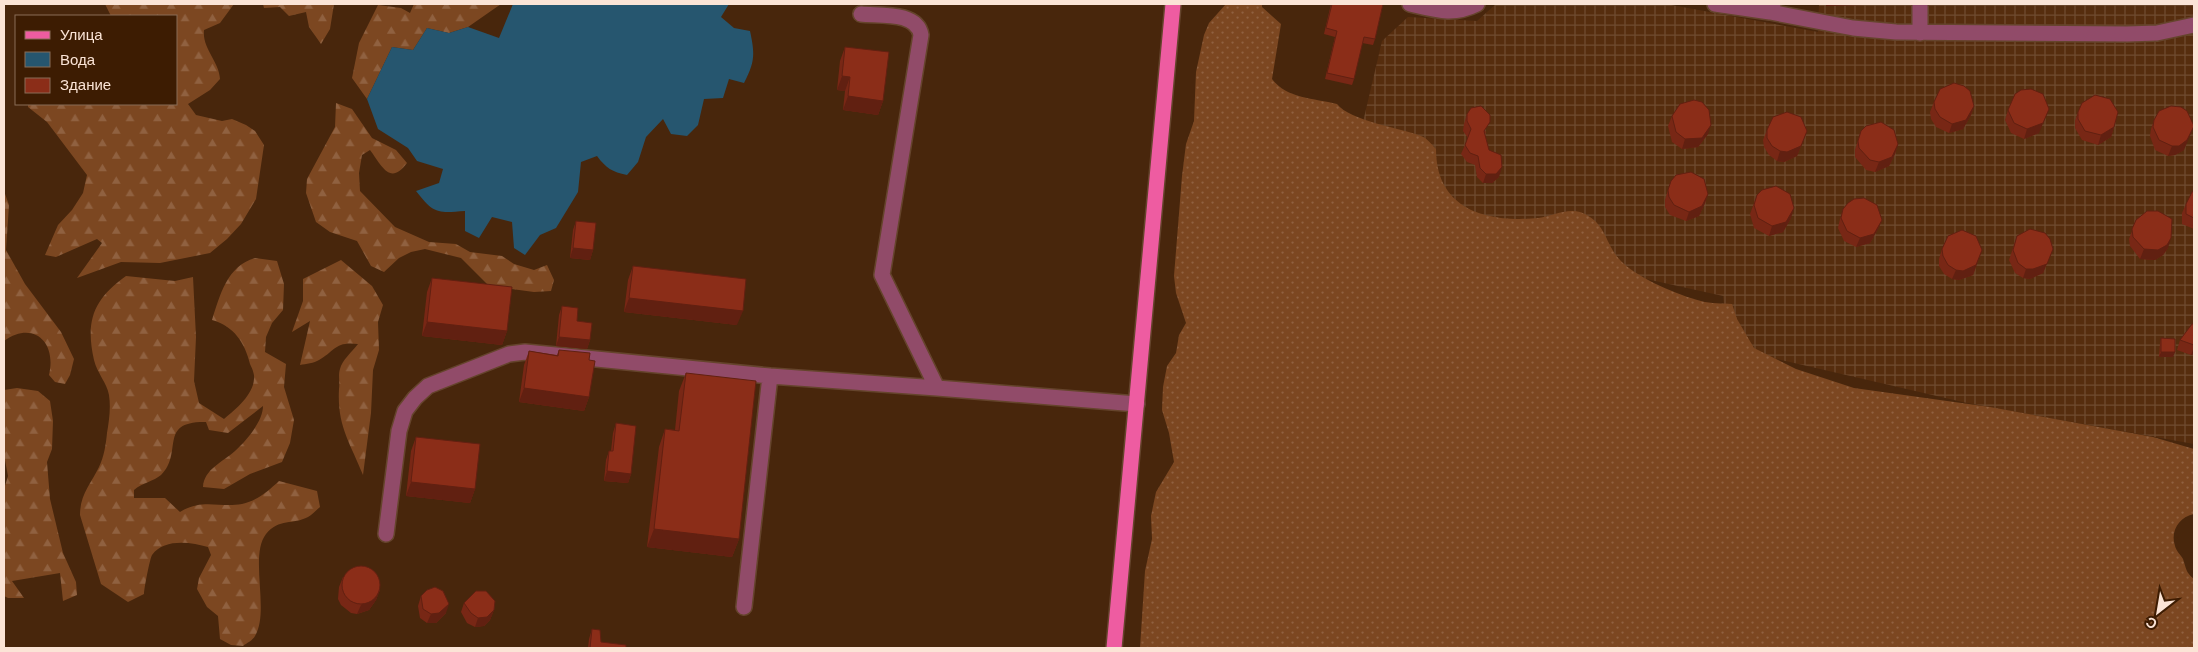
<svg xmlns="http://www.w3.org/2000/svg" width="2198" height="652" font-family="'Work Sans',sans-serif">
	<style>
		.industrial { fill: url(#industrial-grid) }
		.grass { fill: url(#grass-dots) }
		.forest { fill: url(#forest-firs) }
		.water { fill: #26566f }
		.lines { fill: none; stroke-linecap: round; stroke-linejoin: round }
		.minor-casing { stroke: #65442c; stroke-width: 18 }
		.major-casing { stroke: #65442c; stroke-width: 18 }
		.minor { stroke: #914b69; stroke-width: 15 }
		.major { stroke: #ee5ca1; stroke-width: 15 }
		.wall { fill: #782715 }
		.shaded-wall { fill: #612011 }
		.building { fill: #8b2d18; stroke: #612011 }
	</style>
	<defs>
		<pattern id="industrial-grid" width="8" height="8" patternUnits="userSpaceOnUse" patternTransform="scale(1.25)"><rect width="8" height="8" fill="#562d0e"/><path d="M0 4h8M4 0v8" fill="none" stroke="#6f4b30"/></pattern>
		<pattern id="grass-dots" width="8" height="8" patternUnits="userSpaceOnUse" patternTransform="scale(1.25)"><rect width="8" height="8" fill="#7c4721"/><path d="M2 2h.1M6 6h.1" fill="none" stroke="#906140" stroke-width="1.8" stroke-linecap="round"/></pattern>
		<pattern id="forest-firs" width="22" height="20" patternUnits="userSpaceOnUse" patternTransform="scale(1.25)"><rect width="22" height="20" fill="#7c4721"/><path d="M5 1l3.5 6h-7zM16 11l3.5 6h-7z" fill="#906140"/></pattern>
	</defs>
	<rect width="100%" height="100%" fill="#48260c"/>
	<!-- industrial -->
	<path class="industrial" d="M1496,4H1666L1818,32L1819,4H2194V444L1967,403L1729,348L1723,296L1610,271L1414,247L1359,139L1382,41L1408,17L1477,21Z"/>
	<!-- grass -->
	<path class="grass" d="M1226,4H1262V7L1281,24L1272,79C1287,99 1314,98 1337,104C1350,121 1401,128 1421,136C1427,138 1432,145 1436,149C1436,210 1487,223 1539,218C1551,216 1567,208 1580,212C1608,222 1604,246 1623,263C1640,279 1678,295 1701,301C1711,304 1722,303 1732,304L1737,319L1754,348L1796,369L1854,388L1990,407L2153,437L2194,449V514C2179,517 2170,531 2175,546C2176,551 2181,555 2183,559C2186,568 2186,573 2194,579V648H1140L1145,571L1152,539L1151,516L1156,492L1174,462L1169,433L1162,410L1163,387L1167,366L1176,353L1179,335L1186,323L1176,293L1174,276L1182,176L1186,144L1194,121L1196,72L1204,35L1209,23Z"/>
	<!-- forest -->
	<path class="forest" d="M105,4H234L220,23L204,30C202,49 219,61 220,79L210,90L188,104L196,115L222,121L232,119L246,125L255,131L264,145L256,199L241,224L227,239L210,253L160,263L121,262L77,278L102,243L97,239L56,257L45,255L58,225L72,210L83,193L87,175L47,122L28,107V104H176V16H111Z
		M263,4H334L330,29L321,44L309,27L306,12L289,16L280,7L264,8Z
		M414,4H501L468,27L449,33L427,28L413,50L392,47L367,99L352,78L359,43L378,5L401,8L410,13Z
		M336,103L352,109L372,138L396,150L407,163C390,186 382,166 370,150L362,155L359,173L360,191L395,227L429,242L456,244L470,252L502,256L514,264L534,270L547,265L554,280L551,291L534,292L489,286L461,258L425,249L411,252L399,258L384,272L371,266L357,241L330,232L316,222L306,193L307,179L335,127Z
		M4,191L9,205L6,250L25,284L61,332L74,359L70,375L65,384L55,382L49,375C57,342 33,320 4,341Z
		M255,258L277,261L284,284L283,310L272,323L266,337L265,352L286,364L284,387L294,420L290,443L282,462L250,474L224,489L203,487C204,469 223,462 235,451C247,440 263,421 263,406L228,433L209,430L206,422C157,421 184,453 161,475C154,481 142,483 134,490V498H165L180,512C202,498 219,508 242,504C257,501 268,491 279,481L317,491L320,507C316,510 312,515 308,517C293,525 279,518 266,534C249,556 270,611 255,636C253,640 247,643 243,646L231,645L220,639L218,616L207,607L197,589L199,578L211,555L208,547C191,542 164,538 152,555C150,558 144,589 144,594L128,602L101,584L80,515C80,494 91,484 99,467C104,457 106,444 107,433C109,421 111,408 109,395C107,383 97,373 94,360C85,320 94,299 126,276L175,281L193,277L196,337L194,381L199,403L224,419C236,409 253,395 254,379C255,375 252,368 250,364C245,343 234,326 212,320C220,295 227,266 255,258Z
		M341,260L372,286L383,305L378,322L379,350L373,370L371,413L363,475C350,442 337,426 339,389C340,383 338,375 340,369C342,360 352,352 358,344C335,341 335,351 319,360C314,363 306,364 300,365L310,321L292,332L303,301V279Z
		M17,388L38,391L50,401L53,421L52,449L47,462L50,499L63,553L76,582L77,595L63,601L60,573L12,581L24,598H8L4,596V489L8,476L4,455V390Z"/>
	<!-- water -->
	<path class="water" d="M513,4H729L721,17L734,28L750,31C755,54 755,62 744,83L729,79L723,98L704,99L698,125L687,136L671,134L663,119L646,137L638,162L627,175C612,172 606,168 597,156L581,162L578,192L556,228L540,235L525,255L514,248L512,222L492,217L479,238L465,231V211C437,213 434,214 416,191L439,183L443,169L417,161L408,148L378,129L367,99L392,47L413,50L427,28L449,33L468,27L499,38Z"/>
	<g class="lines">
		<defs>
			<path id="minor" d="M1410,4C1436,10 1453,16 1477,4
				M1715,4L1770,12L1773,4
				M1920,4V33
				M1770,12L1853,28L1896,32L2127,34L2157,33L2194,25
				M861,14C879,16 917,11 921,35L882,275L937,388L1137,404
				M386,534L399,431L405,411L415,398L428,386L509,354L525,352L770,376
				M744,607L770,376L937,388"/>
			<path id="major" d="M1114,648L1173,4"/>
		</defs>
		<!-- minor casing -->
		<use href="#minor" class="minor-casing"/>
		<!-- major casing -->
		<use href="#major" class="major-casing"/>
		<!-- minor -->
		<use href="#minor" class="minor"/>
		<!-- major -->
		<use href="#major" class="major"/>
	</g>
	<!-- wall -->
	<path class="wall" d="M1331,4H1383L1375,39L1373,45L1362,43L1354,79L1352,85L1325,79L1335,37L1324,34Z
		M845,47L883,101L878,115L843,110L845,91L837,90L840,61Z
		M1934,102L1974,106L1971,115L1963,129L1949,133L1936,127L1931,119L1930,112Z
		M2008,110L2039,133L2024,139L2011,133L2005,120Z
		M2078,112L2114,127L2111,137L2098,145L2082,140L2075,128V121Z
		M1467,114L1486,132L1485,134L1489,150L1499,177L1492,183H1483L1477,177L1475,165L1467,162L1461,154L1468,138L1463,131L1464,124Z
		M1672,116L1708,134L1698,147L1682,149L1672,142L1668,126Z
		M2154,120L2184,150L2175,155L2168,156L2155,150L2150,136L2151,129Z
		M1767,130L1807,131L1797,156L1784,162L1777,161L1769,155L1764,147L1763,140Z
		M1861,131L1898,144L1895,154L1889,166L1875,172L1866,170L1855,157V150Z
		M1668,190L1708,194L1705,203L1699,216L1686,221L1670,215L1665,207V200Z
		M2194,191V229L2182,224V213L2186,204Z
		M1757,195L1791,218L1783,232L1769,236L1754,228L1750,214Z
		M1843,209L1882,220L1878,229L1870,243L1856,247L1844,241L1838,228L1840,219Z
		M2136,220L2168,248L2163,255L2155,260L2140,259L2130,246L2129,239Z
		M576,221L593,250L590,260L570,258L573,230Z
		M2017,236L2053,249L2043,273L2030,279L2023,278L2015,273L2009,260Z
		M1942,249L1982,250L1973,275L1959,280L1952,279L1944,274L1939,266V259Z
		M633,266L737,325L624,312L628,280Z
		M432,278L507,331L502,345L422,336L427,292Z
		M562,306L577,321L590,340L587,349L556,346L559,315Z
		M2194,324V354L2191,355L2177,350L2180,340Z
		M2161,338L2173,357H2159L2160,343Z
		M559,350L589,360V397L584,411L519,402L524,365L529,351L557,355Z
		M686,373L739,539L732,557L647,547L659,447L665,429L675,430L679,391Z
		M616,423L631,474L628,483L604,481L606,460L609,451H611L613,433Z
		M416,437L475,489L470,503L406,496L411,451Z
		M343,577L380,590L376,600L369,610L357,614L351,613L341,605L338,599L339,587Z
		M421,596L446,613L436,623H427L420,618L418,606Z
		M464,603L494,610L490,620L484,626L475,627L467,623L461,612Z
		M592,629L601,642L626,648H588L589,639Z"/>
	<!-- shaded-wall -->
	<path class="shaded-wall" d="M1826,4H1904L1826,6Z
		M2163,4H2194V5Z
		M842,76L850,77L845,91L837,90Z
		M848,96L883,101L878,115L843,110Z
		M1974,106L1971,115L1963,129L1949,133L1952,124Z
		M2049,109L2039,133L2024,139L2027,129Z
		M1711,125L1708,134L1698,147L1682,149L1685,139Z
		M2194,126L2184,150L2175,155L2168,156L2172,146Z
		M2114,127L2111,137L2098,145L2101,135Z
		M1807,131L1797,156L1784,162L1777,161L1780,151Z
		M1898,144L1895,154L1889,166L1875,172L1879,162Z
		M1502,167L1499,177L1492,183H1483L1486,174Z
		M1708,194L1705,203L1699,216L1686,221L1689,212Z
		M1794,208L1791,218L1783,232L1769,236L1772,226Z
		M1882,220L1878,229L1870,243L1856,247L1860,238Z
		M2171,238L2168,248L2163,255L2155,260L2140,259L2144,249Z
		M573,248L593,250L590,260L570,258Z
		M2053,249L2043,273L2030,279L2023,278L2026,269Z
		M1982,250L1973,275L1959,280L1952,279L1956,270Z
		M629,298L743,311L737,325L624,312Z
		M427,322L507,331L502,345L422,336Z
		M559,337L590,340L587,349L556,346Z
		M2194,347V354L2191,355Z
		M2161,352H2175L2173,357H2159Z
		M524,388L589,397L584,411L519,402Z
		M607,471L631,474L628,483L604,481Z
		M411,482L475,489L470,503L406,496Z
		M654,529L739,539L732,557L647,547Z
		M380,590L376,600L369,610L357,614L361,605Z
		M449,604L446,613L436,623H427L431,614Z
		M494,610L490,620L484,626L475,627L478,618Z"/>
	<!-- building -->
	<path class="building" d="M1332,4H1383L1375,39L1364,37L1354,79L1327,73L1337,31L1326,28Z
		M845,47L889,52L883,101L848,96L850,77L842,76Z
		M1954,83L1964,86L1970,91L1974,106L1966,120L1952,124L1940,117L1935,109L1934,102L1940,89Z
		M2031,89L2043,94L2049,109L2043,123L2027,129L2014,123L2008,110L2015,94L2021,90Z
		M2095,95L2110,99L2118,112L2114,127L2101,135L2085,131L2078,119V112L2082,103Z
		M1694,100L1702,102L1709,110L1711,125L1702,138L1685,139L1676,132L1672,116L1680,104Z
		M1481,106L1490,115V122L1484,131L1489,150L1501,155L1502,167L1496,174H1486L1480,168L1478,156L1470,153L1465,145L1471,129L1467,121V114L1471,108Z
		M2171,106L2181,107L2187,111L2194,126L2187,140L2179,146H2172L2159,140L2153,127L2154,120L2159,111Z
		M1787,112L1801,117L1807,131L1801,146L1787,152L1780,151L1772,146L1767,138V130L1773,117Z
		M1881,122L1894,130L1898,144L1892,157L1879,162L1870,160L1859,148L1858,141L1861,131L1866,126Z
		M1691,172L1704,179L1708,194L1702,206L1689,212L1674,205L1669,197L1668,190L1671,181L1676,175Z
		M1776,186L1790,194L1794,208L1786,222L1772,226L1758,218L1754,205L1757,195L1762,190Z
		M2194,191V218L2186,214V204L2192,192Z
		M1864,198L1877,205L1882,220L1874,234L1860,238L1847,231L1841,218L1843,209L1848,203L1854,199Z
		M2147,211H2158L2172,219L2171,238L2167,245L2158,250L2144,249L2133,237L2132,229L2136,220Z
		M576,221L596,223L593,250L573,248Z
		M2030,229L2045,233L2050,239L2053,249L2047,264L2033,269H2026L2018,263L2013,250L2017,236Z
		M1962,230L1976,236L1982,250L1976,265L1963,271L1956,270L1948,265L1943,256L1942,249L1948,236Z
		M633,266L746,279L743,311L629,298Z
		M432,278L512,287L507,331L427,322Z
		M562,306L578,308L577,321L592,323L590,340L559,337Z
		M2192,324H2194V345L2180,340Z
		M2161,338L2175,339V352H2161Z
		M559,350L590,353L589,360L595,361L589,397L524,388L529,351L558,356Z
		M686,373L756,381L739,539L654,529L665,429L679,431Z
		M616,423L636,426L631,474L607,471L609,451H613Z
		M416,437L480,444L475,489L411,482Z
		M342 585a19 19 0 1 1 38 0a19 19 0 1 1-38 0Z
		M435,587L443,591L449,604L439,613L431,614L423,609L421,596L427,590Z
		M476,591H486L495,601L494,610L487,617L478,618L471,613L464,603Z
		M592,629L600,630L601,642L626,645V648H590Z"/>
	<!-- border -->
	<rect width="2198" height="652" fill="none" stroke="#fbe4d6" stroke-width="10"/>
	<!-- legend -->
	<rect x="15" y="15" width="162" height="90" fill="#3d1c02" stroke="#896c57"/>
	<rect x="25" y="31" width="25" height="8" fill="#ee5ca1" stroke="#896c57"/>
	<text x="60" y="40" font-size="15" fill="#fbe4d6">Улица</text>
	<rect x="25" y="52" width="25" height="15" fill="#26566f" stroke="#896c57"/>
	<text x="60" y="65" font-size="15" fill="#fbe4d6">Вода</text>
	<rect x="25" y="78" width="25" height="15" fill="#8b2d18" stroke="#896c57"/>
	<text x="60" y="90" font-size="15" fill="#fbe4d6">Здание</text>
	<!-- north arrow -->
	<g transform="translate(2158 612) rotate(211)" stroke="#3d1c02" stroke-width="4" paint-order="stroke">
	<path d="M0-4L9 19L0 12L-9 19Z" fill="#fbe4d6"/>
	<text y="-8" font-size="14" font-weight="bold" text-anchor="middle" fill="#fbe4d6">С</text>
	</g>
</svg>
